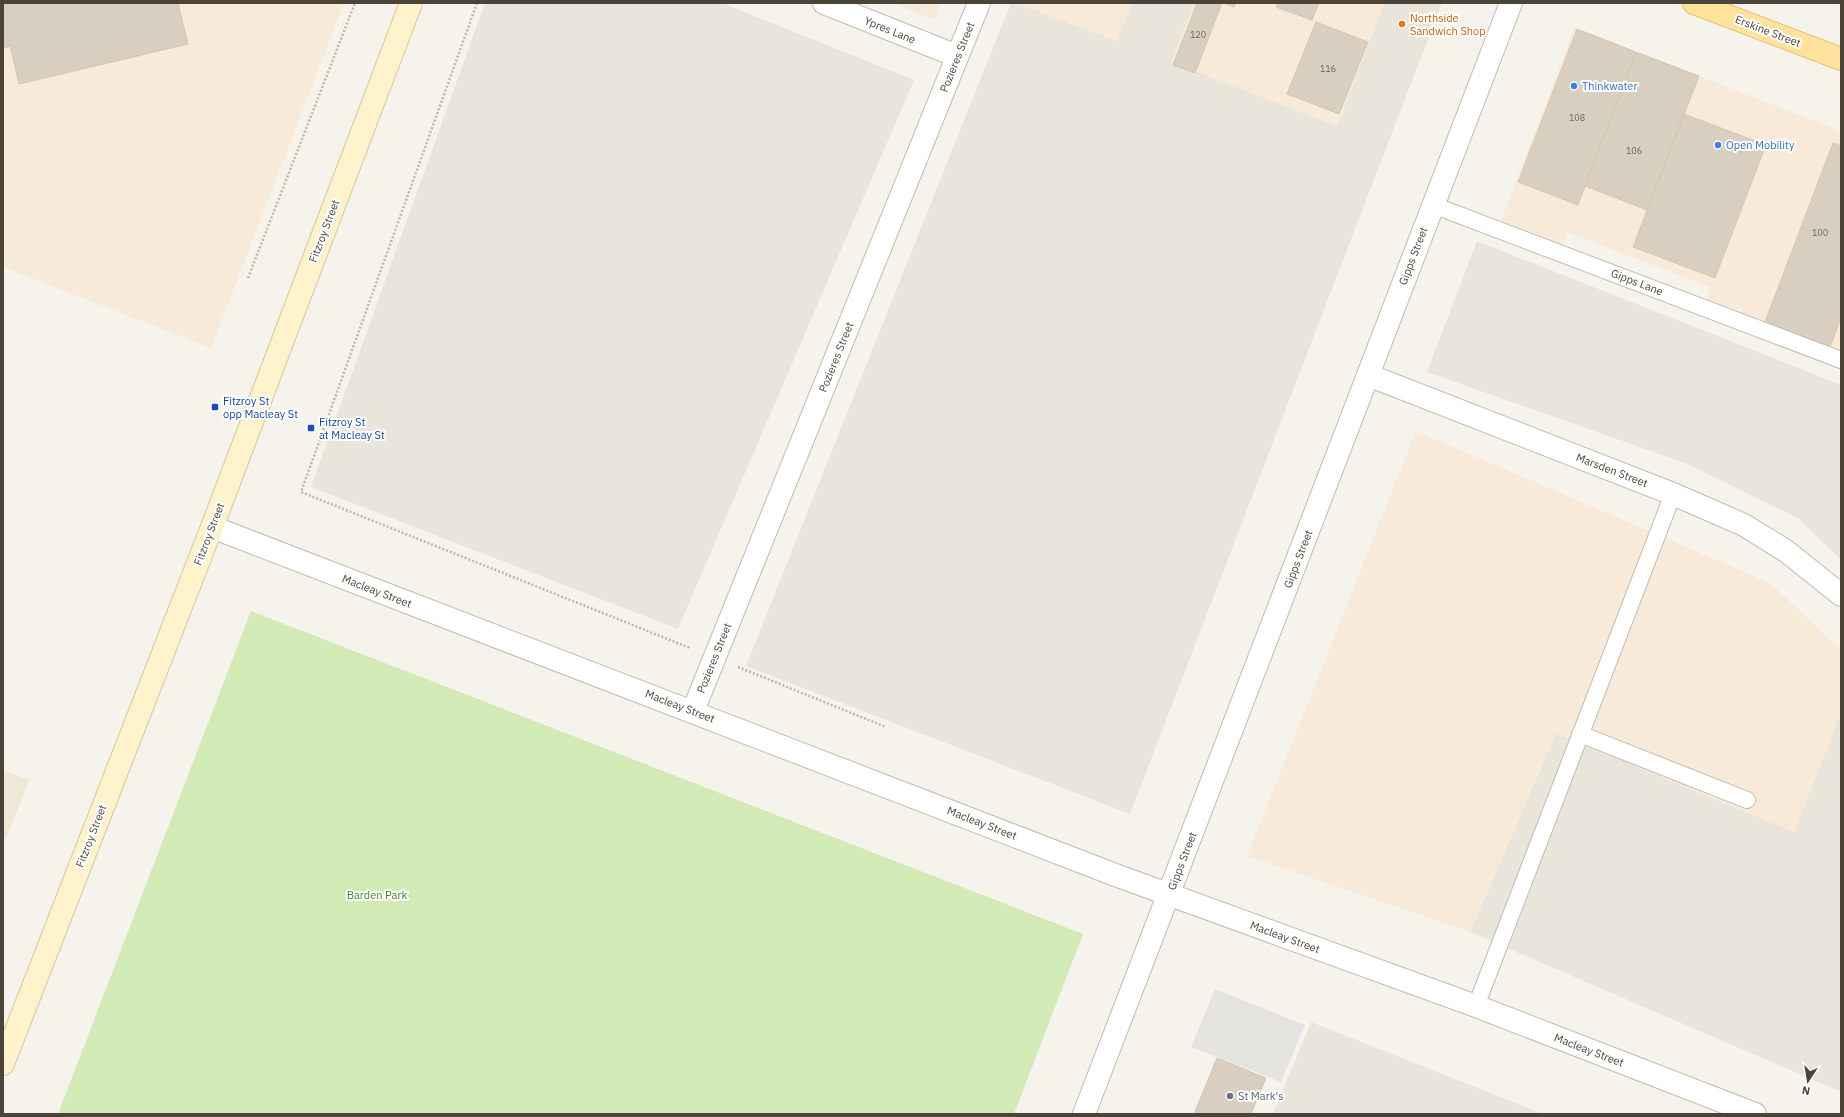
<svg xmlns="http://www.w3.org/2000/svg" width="1844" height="1117" font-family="'IBM Plex Sans',sans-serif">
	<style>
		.residential { fill: #eae5da }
		.commercial { fill: #f7ead8 }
		.education { fill: #efe8d6 }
		.green { fill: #d2eab5 }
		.parking { fill: #e5e3e0 }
		.building { fill: #d8cfc1; stroke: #d3c7b4 }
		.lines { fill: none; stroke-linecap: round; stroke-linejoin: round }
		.lane-casing { stroke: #c2bbae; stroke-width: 18 }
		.street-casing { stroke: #c2bbae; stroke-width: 24 }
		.secondary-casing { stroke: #d6c79b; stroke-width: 24 }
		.primary-casing { stroke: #e6c16a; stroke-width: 24 }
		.path { stroke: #c4b79f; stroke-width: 2.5; stroke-dasharray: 2 2; stroke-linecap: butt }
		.lane { stroke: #fff; stroke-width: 16 }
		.street { stroke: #fff; stroke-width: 22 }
		.secondary { stroke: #fff3cd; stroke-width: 22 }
		.primary { stroke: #ffe39c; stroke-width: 22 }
		.food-dot { fill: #e8710a; stroke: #fff; stroke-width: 1.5 }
		.shop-dot { fill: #3f7fe0; stroke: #fff; stroke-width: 1.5 }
		.transit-dot { fill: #1a4fb4; stroke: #fff; stroke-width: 1.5 }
		.worship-dot { fill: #6b7280; stroke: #fff; stroke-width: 1.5 }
		.labels { text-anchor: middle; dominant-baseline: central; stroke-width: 4; stroke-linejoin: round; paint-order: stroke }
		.number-label { font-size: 9px; fill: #6e675b }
		.food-label { font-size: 11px; fill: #c56008; stroke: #fff; text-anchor: start }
		.street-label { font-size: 11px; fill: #4b4439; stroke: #fff }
		.shop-label { font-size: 11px; fill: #366cbe; stroke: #fff; text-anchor: start }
		.transit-label { font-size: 11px; fill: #164399; stroke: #fff; text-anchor: start }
		.park-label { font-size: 11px; fill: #4a7f2a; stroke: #fff }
		.worship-label { font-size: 11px; fill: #5b616d; stroke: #fff; text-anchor: start }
	</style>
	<rect width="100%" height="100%" fill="#f6f3ec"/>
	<!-- residential -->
	<path class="residential" d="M485,3H722L914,80L678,629L311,487Z
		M1011,3H1016L1117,41L1132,3H1194L1172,62L1337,126L1384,3H1442L1130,814L746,666Z
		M1477,241L1841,385V560L1798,518L1685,463L1427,372Z
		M1841,712V1085L1839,1091L1470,932L1556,733L1794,832Z
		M1311,1022L1543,1114H1273Z"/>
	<!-- commercial -->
	<path class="commercial" d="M3,3H344L211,348L3,267Z
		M892,3H942L935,20Z
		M1016,3H1132L1117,41Z
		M1194,3H1384L1337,126L1171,62Z
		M1574,28L1841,131V351L1706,299L1710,287L1567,232L1562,244L1501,221Z
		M1416,431L1770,583L1841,650V712L1794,832L1556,733L1470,932L1247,856Z"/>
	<!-- education -->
	<path class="education" d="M3,770L29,780L3,846Z"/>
	<!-- green -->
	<path class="green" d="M251,611L1083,934L1014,1114H58Z"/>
	<!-- parking -->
	<path class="parking" d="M1215,989L1305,1025L1281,1082L1191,1047Z"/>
	<!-- building -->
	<path class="building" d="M3,3H178L188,44L19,84L10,46L3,48Z
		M1197,3H1222L1195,73L1173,65Z
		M1224,3H1236L1234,7Z
		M1278,3H1319L1312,20L1276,7Z
		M1316,22L1368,42L1339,114L1287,94Z
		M1577,29L1636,52L1578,205L1518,182Z
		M1636,52L1699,76L1647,210L1585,186Z
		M1684,114L1766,145L1715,278L1633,247Z
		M1833,143L1841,146V318L1830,347L1765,322Z
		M1217,1058L1266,1078L1251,1114H1194Z"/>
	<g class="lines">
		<defs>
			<path id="lane" d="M1433,205L1841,360
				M1580,734L1747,800
				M1476,1006L1673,494"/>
			<path id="street" d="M824,3L957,56
				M1368,375L1673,494L1744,525L1786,551L1841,595
				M212,527L1118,876L1476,1006L1755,1114
				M693,711L979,3
				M1084,1114L1511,3"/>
			<path id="secondary" d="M3,1064L212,527L411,3"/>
			<path id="primary" d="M1694,3L1841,59"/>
		</defs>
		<!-- lane casing -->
		<use href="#lane" class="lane-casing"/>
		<!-- street casing -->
		<use href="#street" class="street-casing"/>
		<!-- secondary casing -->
		<use href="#secondary" class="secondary-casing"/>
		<!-- primary casing -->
		<use href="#primary" class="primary-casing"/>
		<!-- path -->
		<path class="path" d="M477,3L301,492L690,648
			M248,278L355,3
			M738,667L886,727"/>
		<!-- lane -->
		<use href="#lane" class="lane"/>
		<!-- street -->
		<use href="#street" class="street"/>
		<!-- secondary -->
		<use href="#secondary" class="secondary"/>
		<!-- primary -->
		<use href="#primary" class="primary"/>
	</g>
	<!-- markers -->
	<circle class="food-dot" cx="1402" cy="24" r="4"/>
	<g class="shop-dot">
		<circle cx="1574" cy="86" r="4"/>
		<circle cx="1718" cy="145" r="4"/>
	</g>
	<g class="transit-dot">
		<rect x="211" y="403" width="8" height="8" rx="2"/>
		<rect x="307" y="424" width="8" height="8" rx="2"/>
	</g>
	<circle class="worship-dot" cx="1230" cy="1096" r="4"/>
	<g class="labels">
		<!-- number labels -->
		<g class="number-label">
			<text x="1198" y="34">120</text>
			<text x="1328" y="68">116</text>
			<text x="1577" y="117">108</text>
			<text x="1634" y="150">106</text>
			<text x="1820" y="232">100</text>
		</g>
		<!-- food labels -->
		<g class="food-label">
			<text x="1410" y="18">Northside<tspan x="1410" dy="13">Sandwich Shop</tspan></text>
		</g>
		<!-- street labels -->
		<g class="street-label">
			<text transform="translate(890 30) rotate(22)">Ypres Lane</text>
			<text transform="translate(1768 31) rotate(21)">Erskine Street</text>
			<text transform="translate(957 57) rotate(-68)">Pozieres Street</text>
			<text transform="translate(324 231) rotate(-69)">Fitzroy Street</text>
			<text transform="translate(1413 256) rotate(-69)">Gipps Street</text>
			<text transform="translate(1637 282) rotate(21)">Gipps Lane</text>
			<text transform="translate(836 357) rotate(-68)">Pozieres Street</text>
			<text transform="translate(1612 470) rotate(21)">Marsden Street</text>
			<text transform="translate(209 534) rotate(-69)">Fitzroy Street</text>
			<text transform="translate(1298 559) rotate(-69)">Gipps Street</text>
			<text transform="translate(377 591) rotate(21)">Macleay Street</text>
			<text transform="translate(714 658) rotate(-68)">Pozieres Street</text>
			<text transform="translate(680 706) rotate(21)">Macleay Street</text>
			<text transform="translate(982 823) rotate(21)">Macleay Street</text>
			<text transform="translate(91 836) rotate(-69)">Fitzroy Street</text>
			<text transform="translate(1182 861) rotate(-69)">Gipps Street</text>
			<text transform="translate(1285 937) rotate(20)">Macleay Street</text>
			<text transform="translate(1589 1050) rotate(21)">Macleay Street</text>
		</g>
		<!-- shop labels -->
		<g class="shop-label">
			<text x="1582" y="86">Thinkwater</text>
			<text x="1726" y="145">Open Mobility</text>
		</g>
		<!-- transit labels -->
		<g class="transit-label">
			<text x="223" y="401">Fitzroy St<tspan x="223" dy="13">opp Macleay St</tspan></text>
			<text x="319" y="422">Fitzroy St<tspan x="319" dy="13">at Macleay St</tspan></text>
		</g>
		<!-- park labels -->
		<g class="park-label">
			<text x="377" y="895">Barden Park</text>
		</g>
		<!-- worship labels -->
		<g class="worship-label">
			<text x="1238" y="1096">St Mark's</text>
		</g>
	</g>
	<!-- border -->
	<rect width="1844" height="1117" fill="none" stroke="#4b4439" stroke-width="8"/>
	<!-- north arrow -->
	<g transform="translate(1808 1081) rotate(192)" stroke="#ffffff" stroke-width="3" paint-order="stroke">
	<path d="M0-3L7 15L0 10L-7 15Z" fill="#4b4439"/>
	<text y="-6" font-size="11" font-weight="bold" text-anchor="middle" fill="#4b4439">N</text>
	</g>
</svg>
